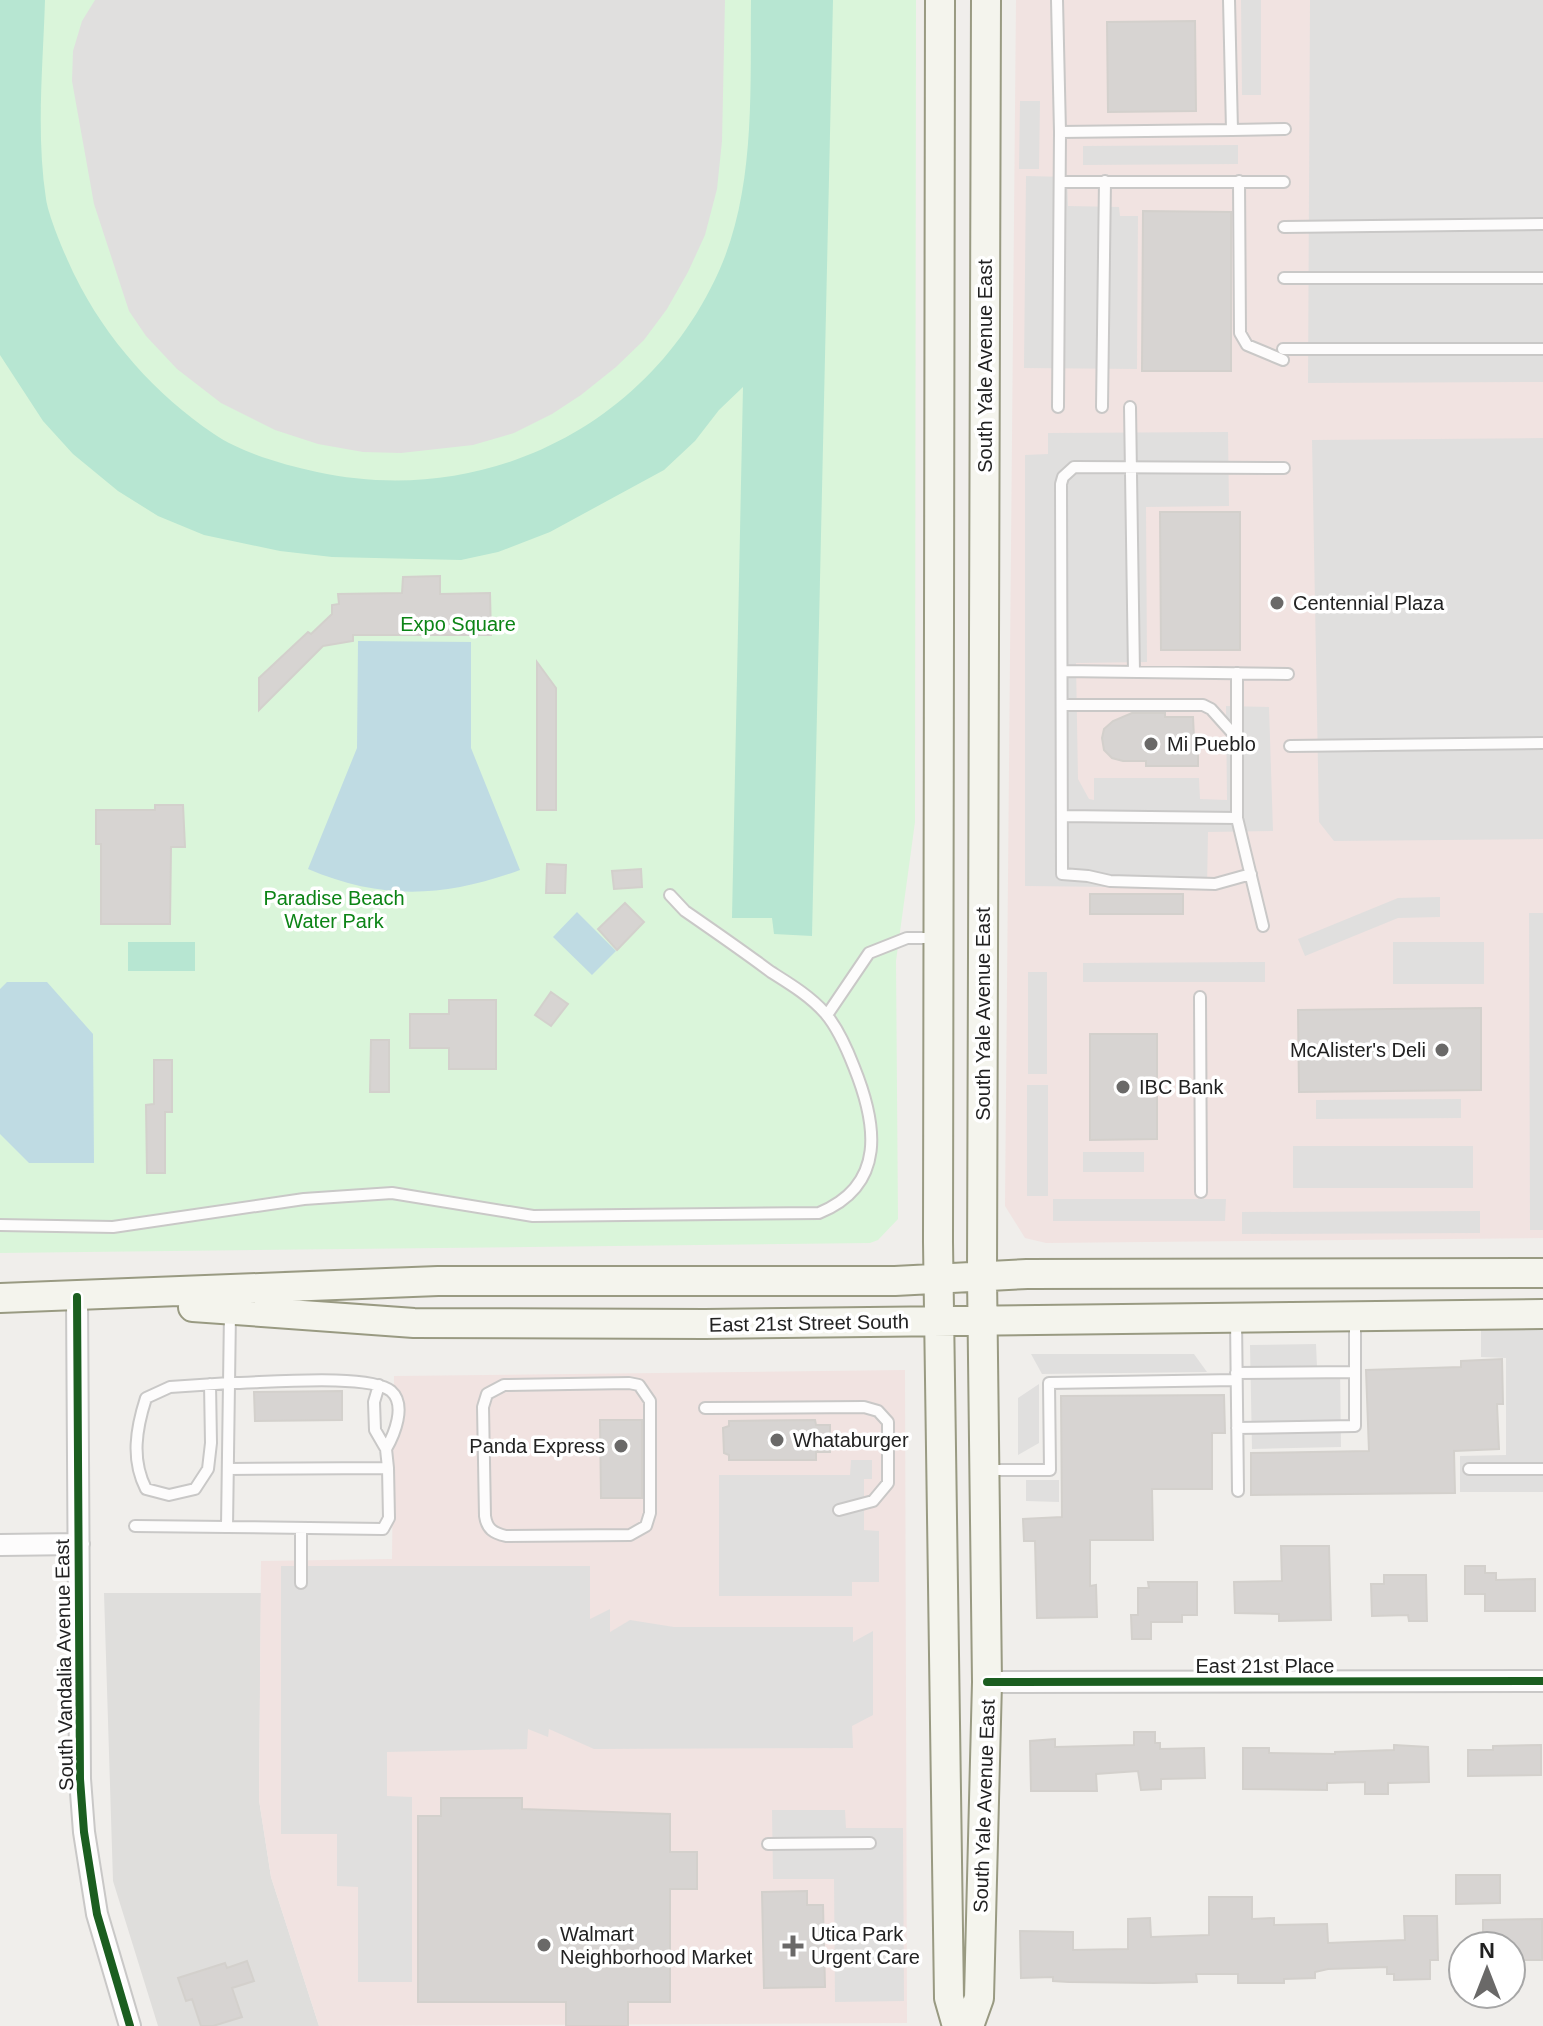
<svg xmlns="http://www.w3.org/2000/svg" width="1543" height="2026" font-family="Helvetica,sans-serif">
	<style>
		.residential { fill: #dfdedc }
		.commercial { fill: #f1e3e1 }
		.park { fill: #daf5da }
		.pitch { fill: #b7e6d2 }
		.parking { fill: #e0dfde }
		.water { fill: #bfdbe3 }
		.building { fill: #d7d4d2; stroke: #d3d0cc; stroke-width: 2 }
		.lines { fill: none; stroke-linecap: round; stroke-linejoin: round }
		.service-casing { stroke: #c9c8c7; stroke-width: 14 }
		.minor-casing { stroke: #c9c8c7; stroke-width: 24 }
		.secondary-casing { stroke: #999a82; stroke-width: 32 }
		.service { stroke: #fdfcfc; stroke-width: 10 }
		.minor { stroke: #fdfcfc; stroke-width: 20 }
		.secondary { stroke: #f4f4ed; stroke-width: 28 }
		.cycleway-casing { stroke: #fff; stroke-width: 13 }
		.cycleway { stroke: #1b5e20; stroke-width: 8 }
		.poi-dot { fill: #6a6968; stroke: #fff; stroke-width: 3 }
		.labels { text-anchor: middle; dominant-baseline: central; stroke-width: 7; stroke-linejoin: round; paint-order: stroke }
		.street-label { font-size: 20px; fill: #222; stroke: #fff }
		.poi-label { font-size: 20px; fill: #222; stroke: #fff; text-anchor: start }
		.park-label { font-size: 20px; fill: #0c8416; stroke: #fff }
	</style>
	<rect width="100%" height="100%" fill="#f0eeeb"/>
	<!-- residential -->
	<path class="residential" d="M104,1593H261L259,1800L271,1877L319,2026H158L113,1881Z"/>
	<!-- commercial -->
	<path class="commercial" d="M1016,0H1543V1238L1046,1243L1025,1238L1005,1206Z
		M905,1370L907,2023L319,2026L271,1877L259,1800L261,1561L392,1559L394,1376Z"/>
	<!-- park -->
	<path class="park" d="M0,0H916L915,822L896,961L898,1219L878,1240L870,1243L0,1253Z"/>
	<!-- pitch -->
	<path class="pitch" d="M0,0H45C43,65 36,134 46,199C49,218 66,258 75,276C106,339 156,395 214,434C242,453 284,465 317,472C483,508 649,427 719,271C756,188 750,89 751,0H833L812,936L774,934L772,918H732L743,387L719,410L695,441L664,470L550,532L498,552L461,560L332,557L280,551L204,535L158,516L118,491L73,454L43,421L0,355Z
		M128,942H195V971H128Z"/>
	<!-- parking -->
	<path class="parking" d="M95,0H725L722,141L717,189L705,235L688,272L667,309L644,340L616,367L581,395L552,414L514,433L473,445L401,453L363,452L318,444L275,430L221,403L177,369L146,336L129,311L94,204L72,81L73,51L82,21Z
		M1241,0H1261V95H1242Z
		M1310,0H1543V382L1308,383Z
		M1020,101H1040L1039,169H1019Z
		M1238,145V164L1083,165V146Z
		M1026,176L1067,177L1068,206L1119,207L1120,216H1138L1137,369L1024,368Z
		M1228,432L1229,506L1146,507L1147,662L1076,663L1078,779L1089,799L1094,800V778H1199L1200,799L1227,800L1226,706L1269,707L1273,831L1208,832L1207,888L1025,886V455L1048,454V433Z
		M1543,438V839L1334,841L1319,822L1312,440Z
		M1440,897V917L1398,918L1305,956L1298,939L1398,898Z
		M1529,913H1543V1230H1530Z
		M1393,942H1484V984H1393Z
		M1265,962V982H1083V963Z
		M1028,972H1047V1074H1028Z
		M1027,1085H1048V1196H1027Z
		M1461,1099V1118L1316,1119V1100Z
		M1293,1146H1473V1188H1293Z
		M1083,1152H1144V1172H1083Z
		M1053,1199H1226L1225,1221H1053Z
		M1480,1211V1233L1242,1234V1212Z
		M1481,1328H1543V1492H1460V1456L1506,1455V1358L1481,1357Z
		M1316,1344L1317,1367H1340L1341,1447L1252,1449L1250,1345Z
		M1031,1354H1194L1207,1372L1042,1374Z
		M1039,1384V1443L1018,1455V1398Z
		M851,1460H872V1479H864V1530L879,1531V1582H852V1596H719V1475H850Z
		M1026,1480H1059V1502L1026,1501Z
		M281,1566H590V1619L610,1609V1632L630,1620L674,1627H853V1642L873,1631V1715L852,1726L853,1748L594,1749L549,1729L548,1737L528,1729L527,1749L387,1752V1796L412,1797V1982H358V1887L337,1886V1834H281Z
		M772,1810H845L846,1828H903L904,2001L835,2002L834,1879H773Z"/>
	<!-- water -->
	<path class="water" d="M358,641L471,642V748L520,870C446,897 383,901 308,869L357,748Z
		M577,912L616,951L592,975L553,937Z
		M7,982H47L93,1034L94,1163H29L0,1134V989Z"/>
	<!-- building -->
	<path class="building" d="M1195,21L1196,111L1108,112L1107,22Z
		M1143,211L1231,212V371H1142Z
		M1160,512H1240V650H1161Z
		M440,576V594L490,593L491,635H353V641L323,646L259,710V678L308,632L311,634L332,614V605L339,604L338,594L402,593L403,577Z
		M537,662L556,688V810H537Z
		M1132,713H1165V717H1193L1194,738H1198V766H1146V761H1123L1112,758L1104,750L1102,738L1104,729L1113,721Z
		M155,805H183L185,847H171L170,924H101V844H96V810H155Z
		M547,864L566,865L565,893H546Z
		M641,869L642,887L614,889L612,871Z
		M1090,894H1183V914H1090Z
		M625,903L644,922L617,950L598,929Z
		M551,992L568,1004L551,1026L535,1015Z
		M449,1000H496V1069H449V1048H410V1014H449Z
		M1481,1008V1090L1299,1092L1298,1010Z
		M1090,1034H1157V1139L1090,1140Z
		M371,1040H389V1092H370Z
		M154,1060H172V1112H165V1173H147L146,1105L154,1104Z
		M1502,1359L1503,1404H1497L1499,1449L1454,1451L1455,1493L1251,1495V1453L1369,1451L1366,1370L1461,1367V1361Z
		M342,1391V1420L255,1421L254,1392Z
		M1224,1395L1225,1433H1212V1489H1152L1153,1540H1090V1586L1096,1585L1097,1617L1037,1618L1035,1541H1024L1023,1519L1062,1517L1061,1396Z
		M600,1420H642V1498H601Z
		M815,1420L816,1425H830V1452H816V1460H729V1455L724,1453L723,1428L729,1426V1421Z
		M1281,1546H1329L1331,1620L1279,1621V1614L1235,1613L1234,1582L1282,1581Z
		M1465,1566H1485V1573H1496V1580L1535,1579V1611H1485V1594H1465Z
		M1384,1575H1426L1427,1621H1409L1408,1615L1372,1616L1371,1584H1384Z
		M1148,1582H1197V1615H1182V1622H1151V1639H1132L1131,1615H1138V1588H1149Z
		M1134,1732H1155V1743H1160V1749L1204,1748L1205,1778L1161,1779V1789L1141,1790L1138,1771L1096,1774L1097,1791H1031L1030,1741L1055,1739V1747L1134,1745Z
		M1394,1745L1428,1747L1429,1782L1388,1783V1794H1365V1782L1327,1783V1790L1243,1789V1748H1269V1753L1335,1754V1752L1394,1750Z
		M1541,1745V1775L1468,1776V1750H1493V1746Z
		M441,1798H522V1809L670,1814V1852H697V1889H670V2002H628V2026H566V2002H418V1816H441Z
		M1456,1875H1500V1903L1456,1904Z
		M807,1891V1905H823L825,1987L764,1988L762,1892Z
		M1209,1897H1252V1919L1274,1918V1925L1327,1924L1328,1943L1405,1940L1404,1916H1437L1438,1960H1430V1979L1394,1980V1974H1387V1967L1328,1969L1315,1972V1978L1284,1979V1983H1238V1974H1196L1197,1982L1154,1983L1069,1982L1053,1981V1977L1021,1978L1020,1931L1073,1932V1950L1128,1949V1919L1150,1918L1151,1937L1209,1935Z
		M1542,1919V1960H1511V1946H1483V1920Z
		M247,1961L254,1981L232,1988L242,2017L213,2026H201L192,1999L186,2001L178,1978L225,1963L227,1968Z"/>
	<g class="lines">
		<defs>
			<path id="service" d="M1057,0L1060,132L1232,130L1229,0
				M1232,130L1285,129
				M1239,181L1240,333L1247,345L1283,360
				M1060,182H1284
				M1284,227L1543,224
				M1284,278H1543
				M1283,349H1543
				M1058,407L1060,132
				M1102,407L1105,181
				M1130,407L1134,672
				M1062,671L1288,674
				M1237,673V818L1263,926
				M1062,705H1203L1211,709L1237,738
				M1290,746L1543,743
				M1062,816L1237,818
				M1251,874L1215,884L1110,881L1088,876L1062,874L1061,484L1063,477L1074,467L1284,468
				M1200,997L1201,1192
				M827,1015L869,953L907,938H937
				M0,1225L113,1227L304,1199L392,1193L533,1216L819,1213C887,1185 877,1124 854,1067C847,1049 838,1028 825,1013C810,996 790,984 771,972C743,951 714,931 685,911L670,895
				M1236,1319L1238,1491
				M1236,1373L1355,1372
				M629,1383L639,1385L650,1401V1513L646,1526L630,1535L506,1536C493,1533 487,1529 485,1516L483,1407L487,1394L504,1385Z
				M210,1384L211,1443L208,1469L195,1489L169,1495L146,1489C131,1460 136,1429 146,1398L170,1387L230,1383C262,1383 369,1373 391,1391C407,1405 394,1435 386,1449
				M379,1385L374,1402L375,1430L386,1449L388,1468
				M705,1408L864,1407L878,1411L888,1422V1483L873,1501L839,1510
				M1237,1428L1355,1426V1318
				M228,1469L388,1468L389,1518L383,1529L227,1527L230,1312
				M1469,1469H1543
				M986,1470H1050L1049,1383L1236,1380
				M135,1526L227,1527
				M301,1528V1583
				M768,1844L870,1843"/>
			<path id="minor" d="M77,1297L80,1779L84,1832L97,1914L130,2026
				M0,1545L79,1544
				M987,1682L1543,1681"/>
			<path id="secondary" d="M940,0L938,1242L949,1998L957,2026
				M0,1298L438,1281H895L1027,1274L1543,1273
				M193,1307L414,1323L705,1324L1543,1314
				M969,2026L979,1998L987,1682L982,1277L986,0"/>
		</defs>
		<!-- service casing -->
		<use href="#service" class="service-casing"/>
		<!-- minor casing -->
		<use href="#minor" class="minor-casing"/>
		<!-- secondary casing -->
		<use href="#secondary" class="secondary-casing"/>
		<!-- service -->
		<use href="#service" class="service"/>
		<!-- minor -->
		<use href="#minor" class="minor"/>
		<!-- secondary -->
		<use href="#secondary" class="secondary"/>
		<defs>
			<path id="cycleway" d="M77,1297L80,1779L84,1832L97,1914L130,2026
				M987,1682L1543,1681"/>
		</defs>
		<!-- cycleway casing -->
		<use href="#cycleway" class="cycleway-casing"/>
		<!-- cycleway -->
		<use href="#cycleway" class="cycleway"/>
	</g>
	<!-- markers -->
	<g class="poi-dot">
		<circle cx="1277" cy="603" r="8"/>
		<circle cx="1151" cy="744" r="8"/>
		<circle cx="1442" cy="1050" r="8"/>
		<circle cx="1123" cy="1087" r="8"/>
		<circle cx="777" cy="1440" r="8"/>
		<circle cx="621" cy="1446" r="8"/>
		<circle cx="544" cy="1945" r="8"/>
		<path d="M789 1934h8v8h8v8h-8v8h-8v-8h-8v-8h8z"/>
	</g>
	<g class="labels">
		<!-- street labels -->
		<g class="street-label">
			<text transform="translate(985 366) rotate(-90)">South Yale Avenue East</text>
			<text transform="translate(983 1014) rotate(-90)">South Yale Avenue East</text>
			<text transform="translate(809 1323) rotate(-1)">East 21st Street South</text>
			<text transform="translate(64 1665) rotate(-91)">South Vandalia Avenue East</text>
			<text x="1265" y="1666">East 21st Place</text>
			<text transform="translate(984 1806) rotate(-88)">South Yale Avenue East</text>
		</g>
		<!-- poi labels -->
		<g class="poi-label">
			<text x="1293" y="603">Centennial Plaza</text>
			<text x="1167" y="744">Mi Pueblo</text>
			<text x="1426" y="1050" text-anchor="end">McAlister's Deli</text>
			<text x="1139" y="1087">IBC Bank</text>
			<text x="793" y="1440">Whataburger</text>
			<text x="605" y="1446" text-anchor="end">Panda Express</text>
			<text x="560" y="1934">Walmart<tspan x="560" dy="23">Neighborhood Market</tspan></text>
			<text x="811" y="1934">Utica Park<tspan x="811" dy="23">Urgent Care</tspan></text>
		</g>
		<!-- park labels -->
		<g class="park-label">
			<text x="458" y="624">Expo Square</text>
			<text x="334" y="898">Paradise Beach<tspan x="334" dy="23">Water Park</tspan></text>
		</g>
	</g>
	<!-- north arrow -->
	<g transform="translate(1487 1970)"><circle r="38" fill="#ffffff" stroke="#a7a7a7" stroke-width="2"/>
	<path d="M0-6L14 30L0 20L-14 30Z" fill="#6a6968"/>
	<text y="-12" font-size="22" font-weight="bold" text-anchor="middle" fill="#222222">N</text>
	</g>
</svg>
